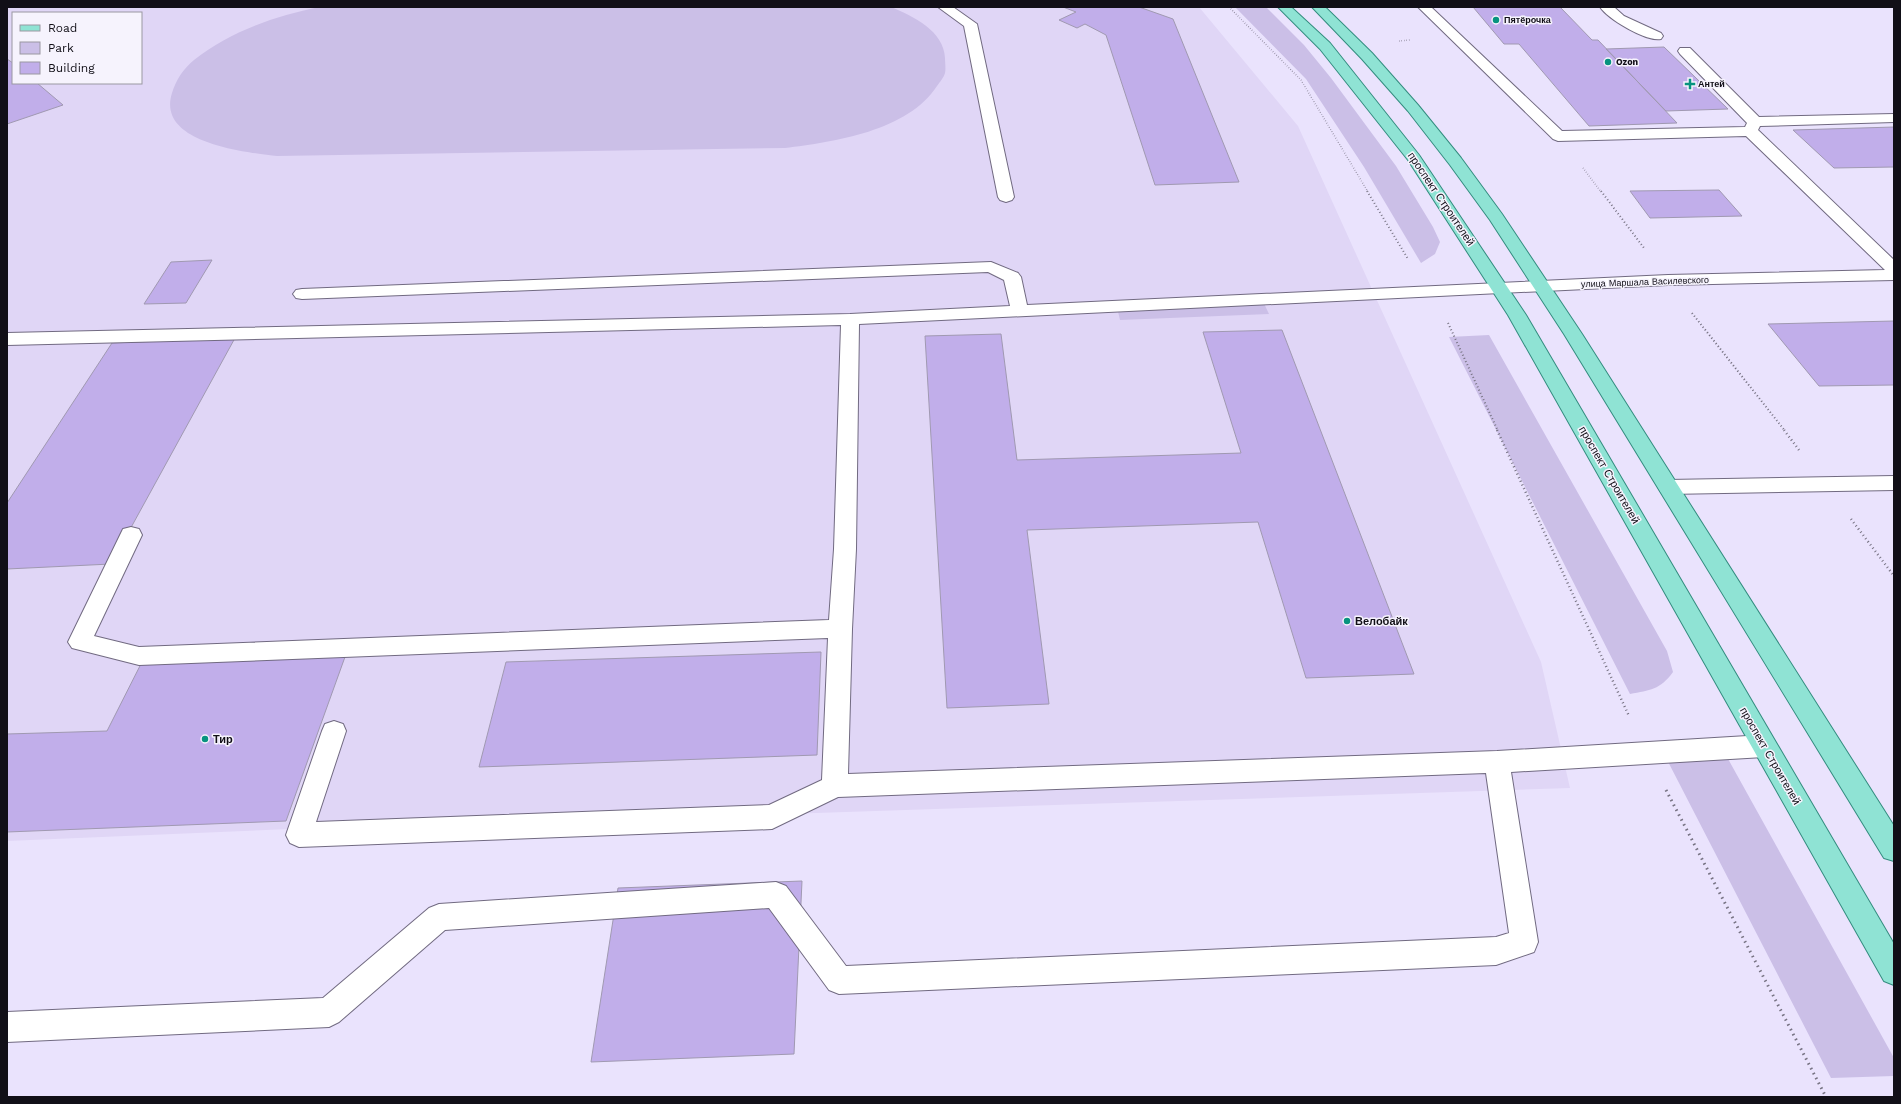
<svg xmlns="http://www.w3.org/2000/svg" width="1901" height="1104" font-family="'Work Sans',sans-serif">
	<style>
		.built { fill: #e0d6f6; fill-rule: evenodd }
		.green { fill: #cbbfe7 }
		.building { fill: #c1aeea; stroke: #a099b1 }
		.lines { fill: none; stroke-linecap: round; stroke-linejoin: round }
		.minor-casing { stroke: #716a81; stroke-width: 2 }
		.major-casing { stroke: #338c7f; stroke-width: 2 }
		.path-far3 { stroke: #777383; stroke-width: 1.5; stroke-dasharray: 0.5 2; stroke-linecap: butt }
		.path-far2 { stroke: #777383; stroke-width: 2; stroke-dasharray: 1 2.5; stroke-linecap: butt }
		.path-far1 { stroke: #777383; stroke-width: 2.5; stroke-dasharray: 1 3; stroke-linecap: butt }
		.path { stroke: #777383; stroke-width: 3; stroke-dasharray: 1.5 4; stroke-linecap: butt }
		.minor { fill: #fff; fill-rule: evenodd }
		.major { fill: #8fe3d4; fill-rule: evenodd }
		.poi-dot { fill: #07937f; stroke: #f6f3fd; stroke-width: 1.5 }
		.labels { text-anchor: middle; dominant-baseline: central; stroke-width: 3; stroke-linejoin: round; paint-order: stroke }
		.far-poi-label { font-size: 9px; font-weight: bold; fill: #110f17; stroke: #f6f3fd; text-anchor: start }
		.far-street-label { font-size: 9px; fill: #110f17; stroke: #f6f3fd }
		.street-label { font-size: 11px; fill: #110f17; stroke: #f6f3fd }
		.poi-label { font-size: 11px; font-weight: bold; fill: #110f17; stroke: #f6f3fd; text-anchor: start }
	</style>
	<rect width="100%" height="100%" fill="#eae3fd"/>
	<!-- built -->
	<path class="built" d="M7,7H1199L1298,126L1541,662L1570,788L816,813L480,821L7,841ZM13,13H141V83H13Z"/>
	<!-- green -->
	<path class="green" d="M319,7H891C913,16 944,31 945,58C945,62 946,69 945,73C944,77 940,82 937,86C908,131 834,142 785,148L277,156C245,152 156,143 172,93C176,80 183,69 194,60C229,32 275,16 319,7Z
		M1235,7H1266L1304,45L1331,78L1396,166L1433,227L1440,242L1435,254L1421,263L1364,167L1306,79Z
		M1261,297L1269,314L1120,320L1116,303Z
		M1489,335L1667,651L1673,672C1660,690 1650,690 1630,694L1449,337Z
		M1722,748L1894,1058V1076L1831,1078L1662,750Z"/>
	<!-- building -->
	<path class="building" d="M1063,7H1139L1173,19L1239,182L1155,185L1106,35L1085,24L1077,28L1059,20L1076,12Z
		M1473,7H1560L1592,40H1598L1677,123L1589,126L1519,44H1504Z
		M1664,47L1728,109L1666,111L1606,49Z
		M7,59L13,63V83H37L63,105L7,124Z
		M1894,127V167L1834,168L1793,130Z
		M1719,190L1742,216L1650,218L1630,191Z
		M212,260L186,303L144,304L171,262Z
		M1894,321V385L1819,386L1768,324Z
		M1282,330L1414,674L1306,678L1258,522L1027,530L1049,704L947,708L925,336L1001,334L1017,460L1241,453L1203,332Z
		M235,338L111,564L7,569V503L112,343Z
		M350,643L286,821L7,832V734L107,731L148,650Z
		M821,652L817,755L479,767L506,662Z
		M802,881L794,1054L591,1062L618,888Z"/>
	<g class="lines">
		<defs>
			<path id="minor" d="M938,7H953L977,24L1014,197L1012,200L1006,202L1000,200L998,197L964,26Z
				M1418,7H1431L1562,131L1745,127L1747,123L1680,54L1678,51L1680,48H1690L1759,117L1894,114V122L1760,126L1758,130L1894,260V280L1668,285L859,324L856,549L852,629L848,774L1497,751L1764,735L1773,739L1777,746L1773,753L1764,757L1511,772L1538,942L1534,952L1496,965L839,994L829,990L769,908L445,930L339,1022L329,1027L7,1042V1012L323,998L429,908L439,904L776,882L786,886L846,966L1496,937L1509,933L1486,773L838,797L772,829L299,847L290,843L286,835L322,731L325,724L334,721L343,724L346,731L316,822L769,805L822,780L828,638L139,665L72,648L68,642L123,529L131,527L139,529L142,535L94,636L139,647L829,620L834,549L841,325L7,345V333L850,314L1010,306L1004,280L988,272L302,299L296,298L293,294L296,290L302,289L991,262L1018,273L1021,277L1027,305L1668,275L1885,270L1746,136L1558,141L1553,139Z
				M1600,7H1614L1624,16L1661,33L1663,36L1661,39C1646,42 1608,19 1600,7Z
				M1894,476V490L1668,494L1661,492L1658,487L1661,482L1668,480Z"/>
			<path id="major" d="M1278,7H1291L1330,43L1419,155L1526,315L1894,944V985L1884,981L1508,315L1408,160L1320,49Z
				M1312,7H1325L1372,53L1418,105L1461,158L1502,214L1582,334L1894,826V861L1884,858L1564,334L1490,220L1450,165L1408,111L1362,59Z"/>
		</defs>
		<!-- minor casing -->
		<use href="#minor" class="minor-casing"/>
		<!-- major casing -->
		<use href="#major" class="major-casing"/>
		<!-- path-far3 -->
		<path class="path-far3" d="M1229,7L1301,80L1368,192
			M1399,41L1410,40
			M1583,168L1601,192"/>
		<!-- path-far2 -->
		<path class="path-far2" d="M1367,191L1408,259
			M1601,191L1644,248
			M1692,313L1785,431
			M1448,323L1498,431"/>
		<!-- path-far1 -->
		<path class="path-far1" d="M1497,430L1629,716
			M1784,430L1799,450
			M1851,519L1894,576"/>
		<!-- path -->
		<path class="path" d="M1666,790L1826,1097"/>
		<!-- minor -->
		<use href="#minor" class="minor"/>
		<!-- major -->
		<use href="#major" class="major"/>
	</g>
	<!-- markers -->
	<g class="poi-dot">
		<circle cx="1496" cy="20" r="4"/>
		<circle cx="1608" cy="62" r="4"/>
		<path d="M1688 78h4v4h4v4h-4v4h-4v-4h-4v-4h4z"/>
		<circle cx="1347" cy="621" r="4"/>
		<circle cx="205" cy="739" r="4"/>
	</g>
	<g class="labels">
		<!-- far-poi labels -->
		<g class="far-poi-label">
			<text x="1504" y="20">Пятёрочка</text>
			<text x="1616" y="62">Ozon</text>
			<text x="1698" y="84">Антей</text>
		</g>
		<!-- far-street labels -->
		<g class="far-street-label">
			<text transform="translate(1645 282) rotate(-2)">улица Маршала Василевского</text>
		</g>
		<!-- street labels -->
		<g class="street-label">
			<text transform="translate(1441 199) rotate(56)">проспект Строителей</text>
			<text transform="translate(1609 475) rotate(60)">проспект Строителей</text>
			<text transform="translate(1770 756) rotate(60)">проспект Строителей</text>
		</g>
		<!-- poi labels -->
		<g class="poi-label">
			<text x="1355" y="621">Велобайк</text>
			<text x="213" y="739">Тир</text>
		</g>
	</g>
	<!-- border -->
	<rect width="1901" height="1104" fill="none" stroke="#110f17" stroke-width="16"/>
	<!-- legend -->
	<rect x="12" y="12" width="130" height="72" fill="#f6f3fd" stroke="#9a98a1"/>
	<rect x="20" y="25" width="20" height="6" fill="#8fe3d4" stroke="#9a98a1"/>
	<text x="48" y="32" font-size="12" fill="#110f17">Road</text>
	<rect x="20" y="42" width="20" height="12" fill="#cbbfe7" stroke="#9a98a1"/>
	<text x="48" y="52" font-size="12" fill="#110f17">Park</text>
	<rect x="20" y="62" width="20" height="12" fill="#c1aeea" stroke="#9a98a1"/>
	<text x="48" y="72" font-size="12" fill="#110f17">Building</text>
</svg>
